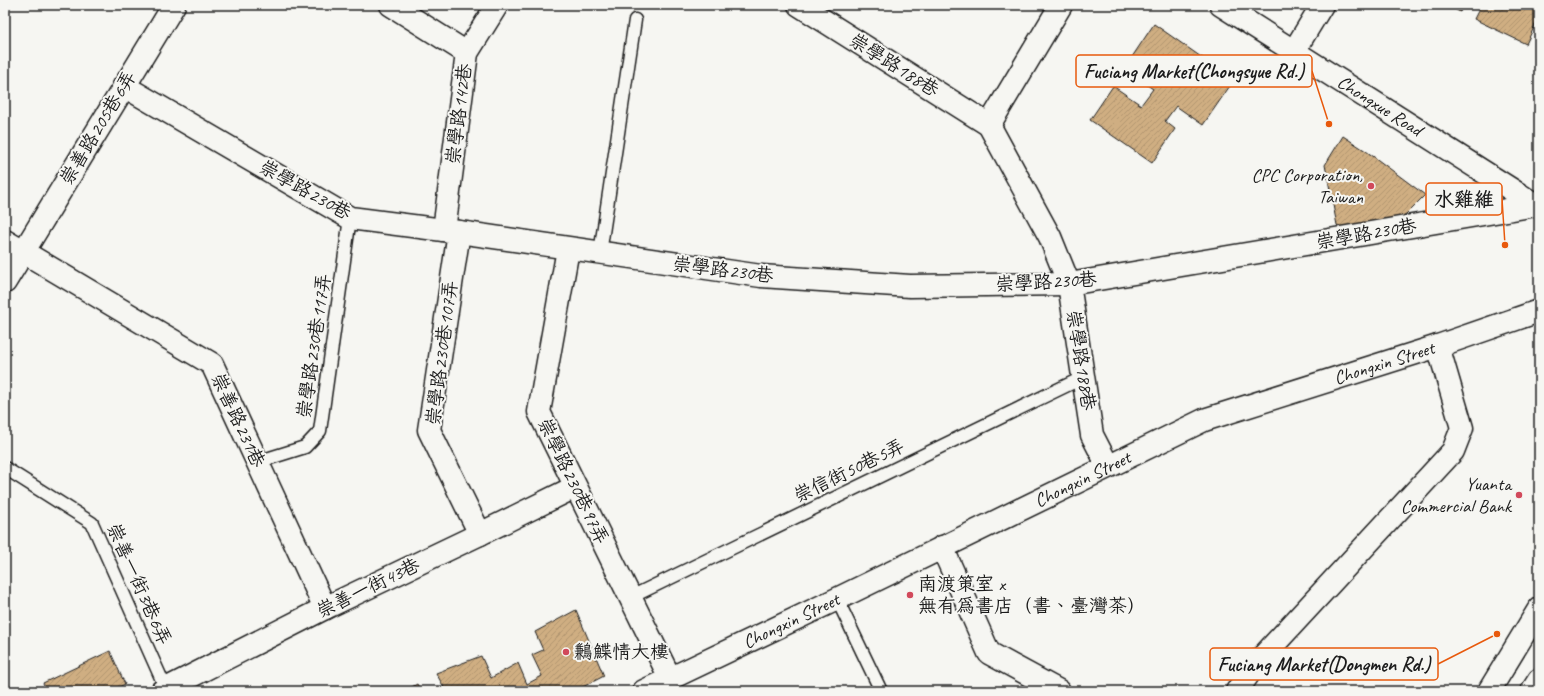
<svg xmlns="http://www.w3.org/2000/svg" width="1544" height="696" font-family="Caveat,'LXGW WenKai TC',sans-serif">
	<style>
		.building { fill: url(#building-hatch); stroke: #1c1c1c }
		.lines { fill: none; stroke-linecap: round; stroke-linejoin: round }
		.lane-casing { stroke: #1c1c1c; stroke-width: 15 }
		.street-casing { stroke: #1c1c1c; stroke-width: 25 }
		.secondary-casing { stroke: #1c1c1c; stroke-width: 25 }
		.lane { stroke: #f6f6f2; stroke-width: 12 }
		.street { stroke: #f6f6f2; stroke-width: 22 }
		.secondary { stroke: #f6f6f2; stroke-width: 22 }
		.poi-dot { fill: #d1495b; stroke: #f6f6f2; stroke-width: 1.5 }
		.labels { text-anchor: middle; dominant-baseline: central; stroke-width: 4; stroke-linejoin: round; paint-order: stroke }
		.street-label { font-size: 19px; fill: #1c1c1c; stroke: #f6f6f2 }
		.poi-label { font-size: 19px; fill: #1c1c1c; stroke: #f6f6f2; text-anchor: end }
		.leader { fill: none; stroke: #e8590c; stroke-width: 1.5 }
		.callout-dot { fill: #e8590c; stroke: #f6f6f2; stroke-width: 1.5 }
		.callout { fill: #f6f6f2; stroke: #e8590c; stroke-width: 1.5 }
		.callout-label { font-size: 20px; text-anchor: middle; font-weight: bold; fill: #1c1c1c }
	</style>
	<defs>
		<pattern id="building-hatch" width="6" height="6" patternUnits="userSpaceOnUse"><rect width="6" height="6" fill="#cfae82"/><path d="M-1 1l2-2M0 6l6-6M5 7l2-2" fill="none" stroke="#b19570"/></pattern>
	</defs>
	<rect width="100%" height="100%" fill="#f6f6f2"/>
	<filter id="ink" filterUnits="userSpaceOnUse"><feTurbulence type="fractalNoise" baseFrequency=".025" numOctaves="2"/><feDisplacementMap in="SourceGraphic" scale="8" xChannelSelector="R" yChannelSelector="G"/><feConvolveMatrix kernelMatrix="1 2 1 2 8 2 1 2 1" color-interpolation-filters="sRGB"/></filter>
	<g filter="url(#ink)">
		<!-- building -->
		<path class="building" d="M1447,5H1463L1460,12Z
			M1481,5H1539V17L1526,44L1474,19Z
			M1154,24L1234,80L1203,125L1176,106L1165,121L1175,129L1152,163L1090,120L1113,86L1141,105L1153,89L1124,69Z
			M1343,136L1366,151L1425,195L1406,214L1394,222L1349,231L1337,225L1325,165Z
			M576,610L604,676L575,691H446L436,673L481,656L491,678L518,663L527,684L542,676L532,655L543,650L535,632Z
			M110,651L125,684L111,691H47L43,683Z
			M417,684L421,691H405Z"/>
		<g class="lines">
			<defs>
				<path id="lane" d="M600,253L635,20
					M257,462L305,447L320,431L350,218
					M5,468L92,523L166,689
					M629,598L1084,377
					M837,599L881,691"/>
				<g id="street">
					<path d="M391,5L467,53"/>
					<path d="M799,5L989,125L1050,237L1069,284L1092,435L1108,466"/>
					<path id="s1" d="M1221,5L1539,207"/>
					<path d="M1294,51L1322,5"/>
					<path d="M124,86L350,218L459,232L761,276L910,286L1069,284L1536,205"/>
					<path d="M989,125L1061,5"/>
					<path d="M444,230L467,53L497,5"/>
					<path d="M459,232L429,430L480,534"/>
					<path d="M5,241L212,364L325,608"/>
					<path d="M568,249L539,412L670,678"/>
					<path d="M5,282L174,5"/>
					<path d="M942,547L989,653L1059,691"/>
					<path d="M162,691L325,608L480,534L575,487"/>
					<path id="s2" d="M644,691L837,599L1204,420L1438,346L1539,311"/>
					<path d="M1237,691L1254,666L1453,451L1462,428L1438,346"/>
				</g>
				<path id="secondary" d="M1489,691L1539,609
					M1532,691L1539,680"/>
			</defs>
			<!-- lane casing -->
			<use href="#lane" class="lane-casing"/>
			<!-- street casing -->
			<use href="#street" class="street-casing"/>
			<!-- secondary casing -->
			<use href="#secondary" class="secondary-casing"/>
			<!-- lane -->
			<use href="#lane" class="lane"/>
			<!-- street -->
			<use href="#street" class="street"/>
			<!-- secondary -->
			<use href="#secondary" class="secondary"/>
		</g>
	</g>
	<!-- markers -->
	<g class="poi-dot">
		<circle cx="1371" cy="186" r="4"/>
		<circle cx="1519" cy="495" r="4"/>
		<circle cx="910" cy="595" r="4"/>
		<circle cx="566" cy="652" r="4"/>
	</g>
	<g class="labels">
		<!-- street labels -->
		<g class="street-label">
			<text transform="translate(894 65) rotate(32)">崇學路188巷</text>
			<text stroke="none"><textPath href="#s1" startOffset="188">Chongxue Road</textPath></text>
			<text transform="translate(459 114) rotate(-83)">崇學路142巷</text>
			<text transform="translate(98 128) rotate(-59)">崇善路205巷6弄</text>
			<text transform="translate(305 190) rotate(29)">崇學路230巷</text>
			<text transform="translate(1366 234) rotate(-10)">崇學路230巷</text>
			<text transform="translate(723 270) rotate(7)">崇學路230巷</text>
			<text transform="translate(1046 282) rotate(-3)">崇學路230巷</text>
			<text transform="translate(314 346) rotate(-82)">崇學路230巷117弄</text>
			<text transform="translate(442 353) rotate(-83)">崇學路230巷107弄</text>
			<text transform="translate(1081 360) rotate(81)">崇學路188巷</text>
			<text stroke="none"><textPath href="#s2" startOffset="811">Chongxin Street</textPath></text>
			<text transform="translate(238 420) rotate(65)">崇善路231巷</text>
			<text transform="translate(849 471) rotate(-26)">崇信街50巷5弄</text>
			<text stroke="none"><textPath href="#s2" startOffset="487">Chongxin Street</textPath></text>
			<text transform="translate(573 481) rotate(64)">崇學路230巷97弄</text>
			<text transform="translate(139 584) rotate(66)">崇善一街3巷6弄</text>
			<text transform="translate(368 588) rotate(-26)">崇善一街43巷</text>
			<text stroke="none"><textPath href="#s2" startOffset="163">Chongxin Street</textPath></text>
		</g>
		<!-- poi labels -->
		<g class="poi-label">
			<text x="1363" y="175">CPC Corporation,<tspan x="1363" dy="22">Taiwan</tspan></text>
			<text x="1511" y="484">Yuanta<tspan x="1511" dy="22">Commercial Bank</tspan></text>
			<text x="918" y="584" text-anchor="start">南渡策室 x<tspan x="918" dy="22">無有為書店（書、臺灣茶）</tspan></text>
			<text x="574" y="652" text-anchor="start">鶼鰈情大樓</text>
		</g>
	</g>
	<!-- callouts -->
	<path class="leader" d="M1329 124L1312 71M1505 245L1502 199M1497 634L1438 664"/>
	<g class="callout-dot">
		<circle cx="1329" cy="124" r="4"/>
		<circle cx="1505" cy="245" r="4"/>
		<circle cx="1497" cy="634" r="4"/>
	</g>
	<g class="callout">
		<rect x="1076" y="55" width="236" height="32" rx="4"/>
		<rect x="1426" y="183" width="76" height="32" rx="4"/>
		<rect x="1210" y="648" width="228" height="32" rx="4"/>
	</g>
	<g class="callout-label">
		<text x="1194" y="78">Fuciang Market(Chongsyue Rd.)</text>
		<text x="1464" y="206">水雞維</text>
		<text x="1324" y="671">Fuciang Market(Dongmen Rd.)</text>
	</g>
	<!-- margin -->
	<rect width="1544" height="696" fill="none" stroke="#f6f6f2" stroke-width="20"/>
	<rect x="10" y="10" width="1524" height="676" fill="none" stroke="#1c1c1c" stroke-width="1.5" filter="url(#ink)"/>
</svg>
